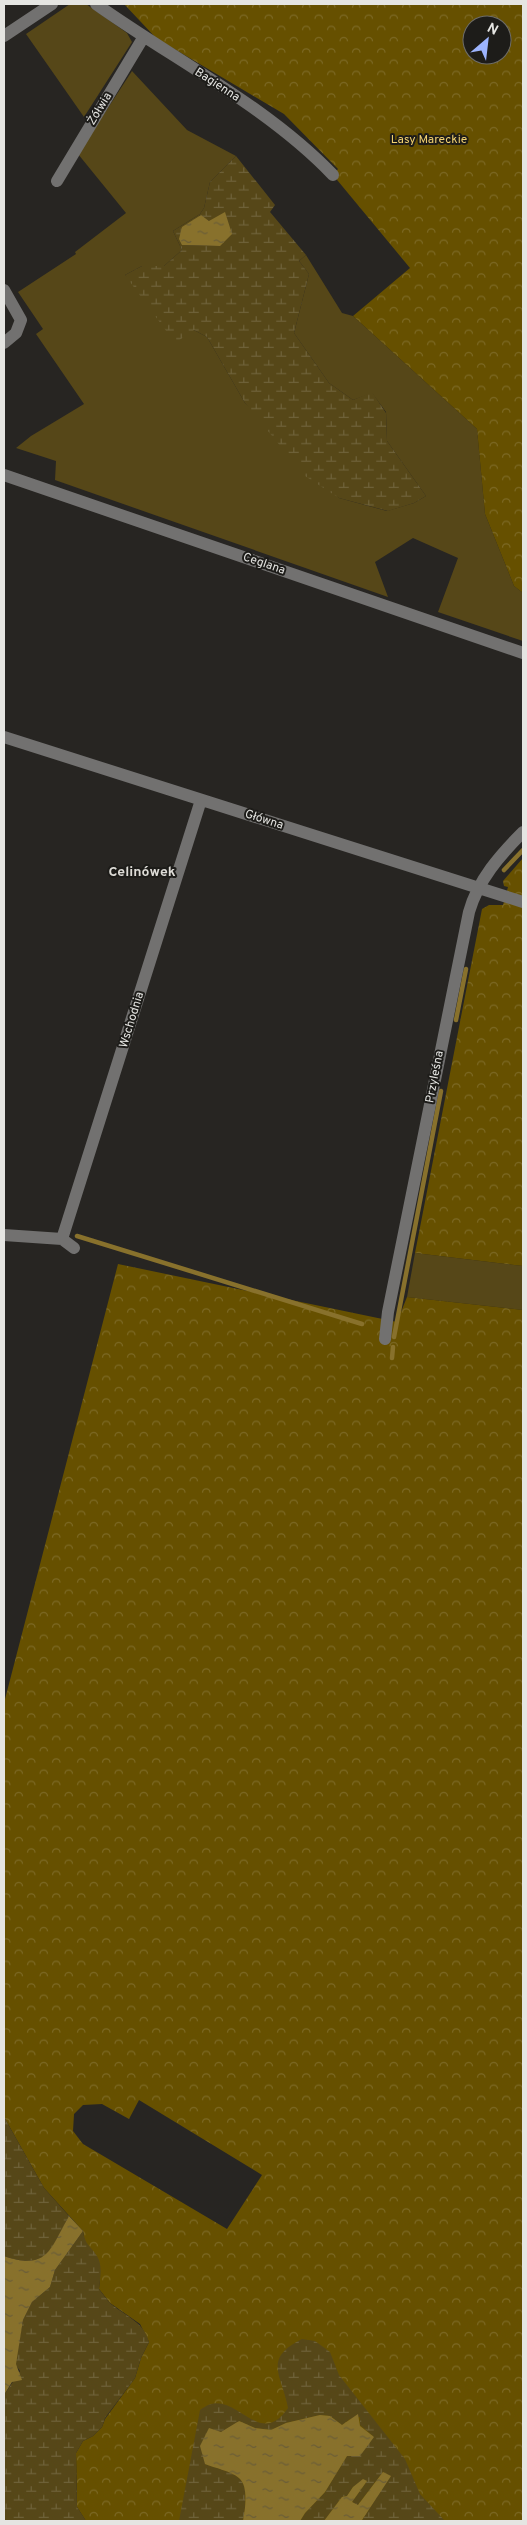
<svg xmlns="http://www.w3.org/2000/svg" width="527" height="2525" font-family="Overpass,sans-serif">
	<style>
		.grass { fill: #564718 }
		.forest { fill: url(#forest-crowns); fill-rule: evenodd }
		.wetland { fill: url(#wetland-marsh); fill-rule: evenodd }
		.water { fill: url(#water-ripples) }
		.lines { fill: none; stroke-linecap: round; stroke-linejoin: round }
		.stream { stroke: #88712c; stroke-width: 4.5 }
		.minor { stroke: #727170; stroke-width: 12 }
		.labels { text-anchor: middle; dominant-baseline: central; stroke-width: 4; stroke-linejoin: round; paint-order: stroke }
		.street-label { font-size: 12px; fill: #e5e5e2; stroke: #1d1c19 }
		.park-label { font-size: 12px; fill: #f2d171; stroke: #1d1c19 }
		.neighbourhood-label { font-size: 14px; font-weight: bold; fill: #dedcd7; stroke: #1d1c19 }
	</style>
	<defs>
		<pattern id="forest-crowns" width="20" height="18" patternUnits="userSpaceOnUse" patternTransform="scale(1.25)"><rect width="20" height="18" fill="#665000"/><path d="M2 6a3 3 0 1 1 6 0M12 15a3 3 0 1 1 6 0" fill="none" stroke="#7c6925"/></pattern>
		<pattern id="wetland-marsh" width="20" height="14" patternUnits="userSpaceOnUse" patternTransform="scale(1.25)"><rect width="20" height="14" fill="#564718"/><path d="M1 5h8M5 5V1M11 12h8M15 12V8" fill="none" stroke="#6e6139"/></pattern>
		<pattern id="water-ripples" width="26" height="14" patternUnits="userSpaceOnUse" patternTransform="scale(1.25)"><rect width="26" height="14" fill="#88712c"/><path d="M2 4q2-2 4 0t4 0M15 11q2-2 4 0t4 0" fill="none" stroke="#6a5d37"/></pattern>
	</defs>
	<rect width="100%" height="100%" fill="#272522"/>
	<!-- grass -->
	<path class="grass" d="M70,4H86L127,33L132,42L84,117L26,34Z
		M132,71L187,130L236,156L210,182L204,208L200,214L173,231L182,250L164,266H142L125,275L194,330L207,337L245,403L339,498L387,511L414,503L426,496L387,441L386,412L372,393L353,400L329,383L294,333L309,274L299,261L306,255L342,313L353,316L477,429L485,514L514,586L523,593V641L438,612L458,558L413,538L375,562L388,597L55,480L56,461L16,448L31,436L84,404L36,334L43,329L18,292L76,254L75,252L126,213L78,154Z
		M415,1253L523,1266V1310L407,1297Z"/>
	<!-- forest -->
	<path class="forest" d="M124,4H523V593L514,586L485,514L477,429L353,316L410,268L333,175L338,169L284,114L156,38ZM472,25H502V55H472Z
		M523,858V1266L415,1253L482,909L489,905H503L508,887L504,886L503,881Z
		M118,1264L397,1322L407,1297L523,1310V2521H86L77,2507L76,2453L83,2441L93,2436L102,2427L105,2419L135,2378L141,2358L149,2342L140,2324L110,2303L99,2289L100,2277L96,2256L85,2243L83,2231L44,2188L4,2117V1703ZM139,2100L262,2175L227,2229L83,2144L73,2131L74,2114L83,2105L102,2104L129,2119Z"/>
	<!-- wetland -->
	<path class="wetland" d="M236,156L275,205L270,212L306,255L299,261L309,274L294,333L329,383L353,400L372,392L386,413L387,441L426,496L414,503L388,511L339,498L305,476L245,403L207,337L194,330L175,343L125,275L142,266H164L182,250L173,231L200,214L204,208L210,182ZM200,215L209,221L220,246L182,245Z
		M4,2117L44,2188L69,2216C51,2249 48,2271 4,2256Z
		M83,2231C85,2245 90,2245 97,2256C103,2266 100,2278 99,2289C103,2294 107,2300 111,2304C127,2317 144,2322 149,2342L141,2358L135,2378L105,2418L102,2427L93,2436L83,2441L76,2453L77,2507L86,2521H4V2395L20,2371L15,2364L23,2320L32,2302L50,2287L55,2270Z
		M302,2339L315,2341L330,2352L339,2375L405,2459L420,2494L445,2521L362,2520L390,2476L383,2472L357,2506L352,2502L367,2481L353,2487L347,2496L342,2497L324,2521H300L305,2513L325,2492L347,2456L354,2455L373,2436L360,2425V2417L350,2419L342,2425L330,2416L320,2415L286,2423L271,2430L255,2428L239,2421L205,2464C215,2468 231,2471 239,2478C249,2486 245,2510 243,2521H179L200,2410C203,2408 207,2405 211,2404C239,2397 261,2448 288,2408C282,2375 262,2359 302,2339Z"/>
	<!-- water -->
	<path class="water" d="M225,212L232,234L220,246L182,245L179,239L182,227L201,215L209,221Z
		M69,2216L83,2231L55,2270L50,2287L32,2302L23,2320L16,2364L22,2380L12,2382L4,2395V2256C48,2271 50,2249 69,2216Z
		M358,2414L360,2426L374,2437L360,2456H347L325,2492L305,2513L300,2521H243C245,2510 249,2486 239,2478C231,2471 215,2468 205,2464L200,2446L209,2428L221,2432L239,2421L255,2428L271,2430L286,2423L320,2415L330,2416L342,2425Z
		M383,2472L391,2476L362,2520L364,2521H324L342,2497L347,2496L353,2487L363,2479L367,2481L352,2502L358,2505Z"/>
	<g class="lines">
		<!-- stream -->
		<path class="stream" d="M504,870L523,850
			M456,1020L466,969
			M77,1236L362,1324
			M394,1337L441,1091
			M392,1358L393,1347"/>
		<!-- minor -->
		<path class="minor" d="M96,4C173,59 267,106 333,175
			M4,36L52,4
			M57,181L143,38
			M4,290L21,320L16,333L4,343
			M4,475L523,653
			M4,737L523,902
			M4,1235L62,1239L74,1248
			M62,1239L201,800
			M385,1339L388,1312L469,912C478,880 500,855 523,832"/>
	</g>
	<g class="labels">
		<!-- street labels -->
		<g class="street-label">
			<text transform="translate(217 85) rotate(33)">Bagienna</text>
			<text transform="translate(100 109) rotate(-59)">Żółwia</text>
			<text transform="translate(264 564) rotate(19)">Ceglana</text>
			<text transform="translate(264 820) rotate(18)">Główna</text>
			<text transform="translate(132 1020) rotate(-73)">Wschodnia</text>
			<text transform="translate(435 1077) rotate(-79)">Przyleśna</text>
		</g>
		<!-- park labels -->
		<g class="park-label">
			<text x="429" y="140">Lasy Mareckie</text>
		</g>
		<!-- neighbourhood labels -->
		<g class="neighbourhood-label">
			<text x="142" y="872">Celinówek</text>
		</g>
	</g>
	<!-- border -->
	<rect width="527" height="2525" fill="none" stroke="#e5e5e2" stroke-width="10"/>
	<!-- north arrow -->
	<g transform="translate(487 40) rotate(28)"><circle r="24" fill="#1d1c19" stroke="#6d6c69"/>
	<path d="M0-4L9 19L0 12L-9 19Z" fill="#9db4fd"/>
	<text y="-8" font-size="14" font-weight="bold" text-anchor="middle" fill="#e5e5e2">N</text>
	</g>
</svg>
